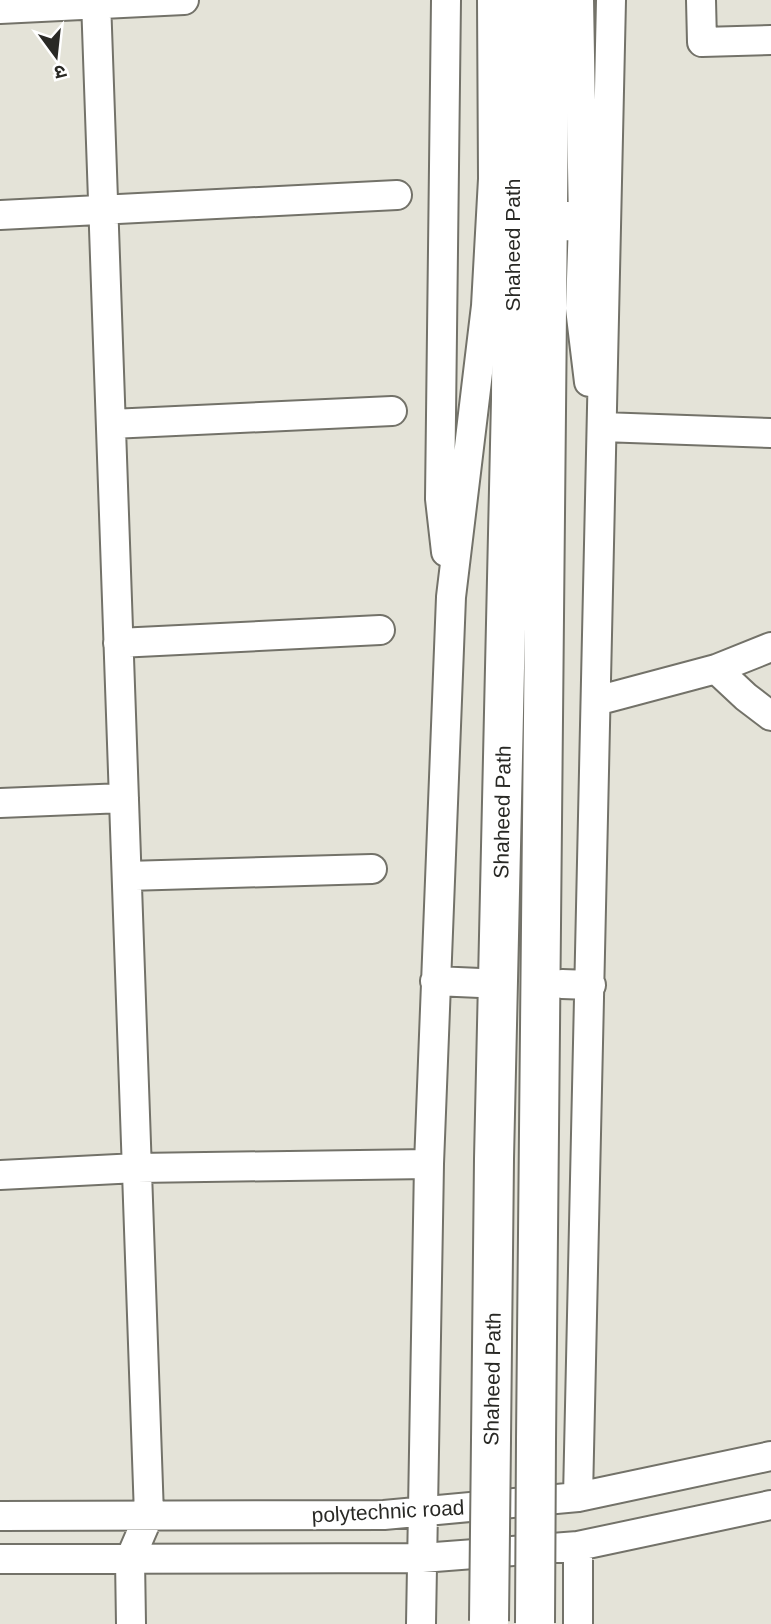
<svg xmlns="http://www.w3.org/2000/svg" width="771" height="1624" font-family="Helvetica,'Noto Sans Devanagari',sans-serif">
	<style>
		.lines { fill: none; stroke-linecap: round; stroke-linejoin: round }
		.minor-casing { stroke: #737269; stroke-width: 32 }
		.highway-casing { stroke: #737269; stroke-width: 42 }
		.minor { stroke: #fff; stroke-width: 28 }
		.highway { stroke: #fff; stroke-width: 38 }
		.highway-bridge-casing { stroke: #737269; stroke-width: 42; stroke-linecap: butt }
		.highway-bridge { stroke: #fff; stroke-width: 38 }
		.labels { text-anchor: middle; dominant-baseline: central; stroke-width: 5; stroke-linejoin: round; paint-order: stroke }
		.street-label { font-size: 21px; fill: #292925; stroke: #fff }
	</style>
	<rect width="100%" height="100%" fill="#e4e3d8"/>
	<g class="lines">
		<defs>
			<path id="minor" d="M96,0L149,1515L130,1559L131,1624
				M446,0L440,499L446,552
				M579,0L583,222L580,308L589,382
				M701,0L702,42L771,40
				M0,9L184,0
				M0,215L397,195
				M111,424L392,411
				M602,427L771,433
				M118,643L380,630
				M716,669L746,697L771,716
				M596,701L716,669L771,647
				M0,803L124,798
				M127,876L372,869
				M435,981L480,983
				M562,984L591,985
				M0,1175L137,1168L429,1164
				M578,1497L611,0
				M0,1516L384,1515L578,1497L771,1456
				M578,1546V1624
				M0,1559L422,1558L578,1546L771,1505
				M421,1624L429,1164L451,597L486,306L493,179L492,0"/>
			<path id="highway" d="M550,220L583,222
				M491,1440L494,1159L511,400L513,0
				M536,1440L550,0"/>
		</defs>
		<!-- minor casing -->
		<use href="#minor" class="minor-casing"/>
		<!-- highway casing -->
		<use href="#highway" class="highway-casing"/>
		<!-- minor -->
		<use href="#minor" class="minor"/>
		<!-- highway -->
		<use href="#highway" class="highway"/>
		<defs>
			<path id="highway-bridge" d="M489,1621L491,1440
				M535,1623L536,1440"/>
		</defs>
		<!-- highway-bridge casing -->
		<use href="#highway-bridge" class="highway-bridge-casing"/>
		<!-- highway-bridge -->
		<use href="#highway-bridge" class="highway-bridge"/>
	</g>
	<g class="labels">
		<!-- street labels -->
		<g class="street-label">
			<text transform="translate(512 245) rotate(-90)">Shaheed Path</text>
			<text transform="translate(502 812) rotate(-89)">Shaheed Path</text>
			<text transform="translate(492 1379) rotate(-89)">Shaheed Path</text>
			<text transform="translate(388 1511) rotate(-3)">polytechnic road</text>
		</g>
	</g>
	<!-- north arrow -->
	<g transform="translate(56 56) rotate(165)" stroke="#ffffff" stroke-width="5" paint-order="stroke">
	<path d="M0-5L12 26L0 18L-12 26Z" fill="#292925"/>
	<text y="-10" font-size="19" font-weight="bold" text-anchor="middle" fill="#292925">उ</text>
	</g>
</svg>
